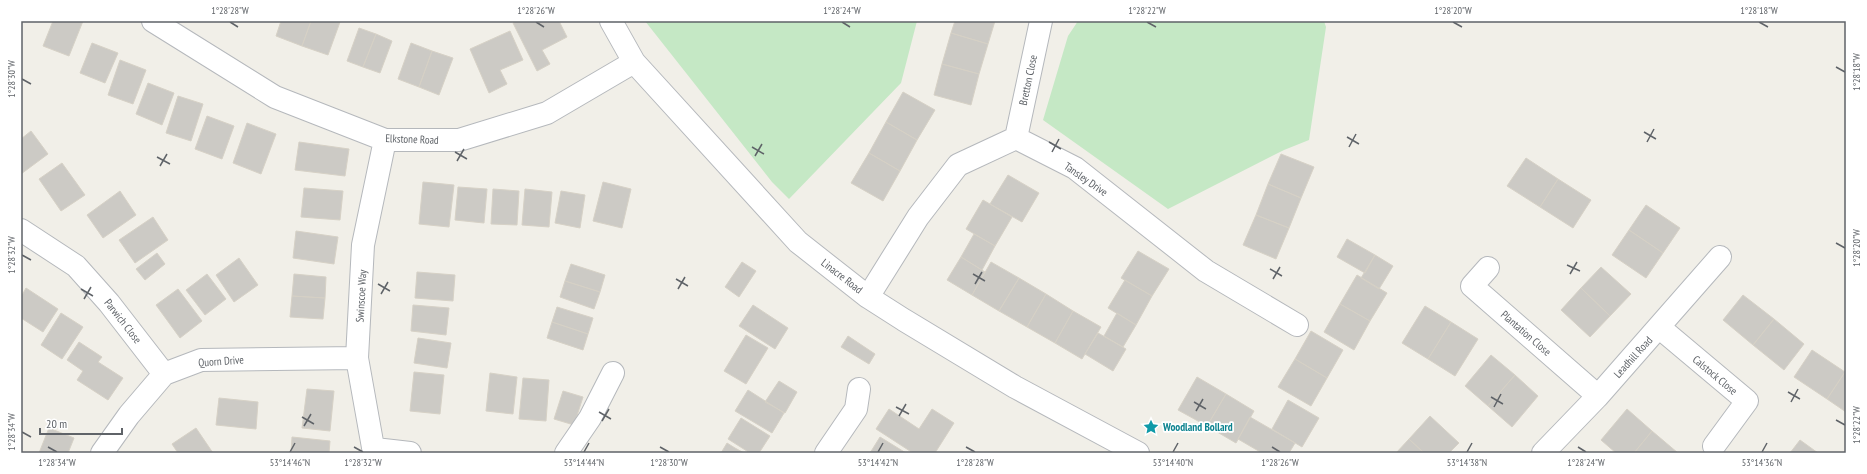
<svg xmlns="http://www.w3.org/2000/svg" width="1867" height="474" font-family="'PT Sans Narrow',sans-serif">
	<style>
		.green { fill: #c5e8c5 }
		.building { fill: #cccac5; stroke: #d6d1c6 }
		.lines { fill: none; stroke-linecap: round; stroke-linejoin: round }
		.minor-casing { stroke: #b5b8bc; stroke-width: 24 }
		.minor { stroke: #fff; stroke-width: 22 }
		.ticks { fill: none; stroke: #5f6368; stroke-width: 1.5 }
		.labels { text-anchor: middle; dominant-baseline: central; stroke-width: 3.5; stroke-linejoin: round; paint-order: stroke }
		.street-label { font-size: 11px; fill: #5f6368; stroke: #fff }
		.culture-label { font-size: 11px; font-weight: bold; fill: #0d838f; stroke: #fff; text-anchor: start }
		.neatline { fill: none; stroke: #5f6368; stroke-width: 1.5 }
		.ticks-label { font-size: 10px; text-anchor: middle; fill: #5f6368 }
	</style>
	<rect width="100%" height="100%" fill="#f1efe8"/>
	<!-- green -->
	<path class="green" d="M645,21H917L901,83L789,199L772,182Z
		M1078,21H1324L1326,27L1309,140L1284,150L1168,209L1043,120L1068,36Z"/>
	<!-- building -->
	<path class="building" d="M53,21H83L69,56L43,46Z
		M281,21H311L302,46L276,36Z
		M311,21L340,22L328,55L302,46Z
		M517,21H559L567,37L542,50L550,64L537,71L513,23Z
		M955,21H995L988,44L951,33Z
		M359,28L376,34L363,67L347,61Z
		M510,31L523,60L500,70L507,84L489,93L470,49Z
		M951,33L988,44L979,74L942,64Z
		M376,34L392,41L380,73L363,67Z
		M92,43L118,53L105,83L80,73Z
		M411,43L432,51L419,87L398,79Z
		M432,51L453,58L439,95L419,87Z
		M120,60L146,70L133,104L108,95Z
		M942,64L979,74L971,105L934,95Z
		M148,83L174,93L162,125L136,114Z
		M903,92L935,110L917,140L886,122Z
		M178,96L203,104L191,141L166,133Z
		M207,116L234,126L222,159L195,149Z
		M886,122L917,140L900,171L869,153Z
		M247,123L276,134L261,174L233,163Z
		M31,131L48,154L21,174V139Z
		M299,142L349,149L345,176L295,170Z
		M869,153L900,171L883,201L851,183Z
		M1281,154L1314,167L1301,198L1268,184Z
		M1526,158L1558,179L1540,207L1507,186Z
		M62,163L85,195L61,211L39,179Z
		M1008,175L1039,193L1022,222L990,204Z
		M1558,179L1591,200L1573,228L1540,207Z
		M423,182L454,185L449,227L419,224Z
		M603,182L631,189L622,228L593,221Z
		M1268,184L1301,198L1289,228L1256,215Z
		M458,187L487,189L484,223L455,220Z
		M304,188L343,191L340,220L301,217Z
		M493,189L519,191L517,225L491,224Z
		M525,189L552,192L549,227L522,225Z
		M120,191L136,215L103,238L87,215Z
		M561,191L585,195L580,228L555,223Z
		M983,200L1012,217L995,246L966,229Z
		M1646,205L1680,228L1663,253L1629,230Z
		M1256,215L1289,228L1276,259L1243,245Z
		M153,217L168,240L135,263L119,240Z
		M1629,230L1663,253L1646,278L1612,255Z
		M296,231L338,237L334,264L293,258Z
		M974,234L995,246L982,270L961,257Z
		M1347,239L1375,255L1365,273L1337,257Z
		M1138,251L1169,269L1152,296L1121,278Z
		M157,253L165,264L145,280L136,269Z
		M1375,255L1393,266L1379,289L1361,278Z
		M961,257L985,272L972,295L947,280Z
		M239,258L258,285L234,302L216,275Z
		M742,262L756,271L739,297L725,287Z
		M991,262L1019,278L999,311L972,295Z
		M571,264L605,275L600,292L565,281Z
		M1601,267L1631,294L1610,316L1581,288Z
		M417,272L455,275L453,301L415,298Z
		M207,274L226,299L205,315L186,290Z
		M294,274L326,277L325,298L292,296Z
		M1357,275L1387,293L1370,321L1340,304Z
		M1019,278L1046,294L1027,327L999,311Z
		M1125,280L1152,296L1136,325L1108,308Z
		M565,281L600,292L594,309L560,297Z
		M26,288L58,309L43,332L21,318V297Z
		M1581,288L1610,316L1590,337L1561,310Z
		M178,289L202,321L180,338L156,305Z
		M1046,294L1073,311L1055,343L1027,327Z
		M1743,295L1774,319L1753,345L1723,320Z
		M292,296L325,298L323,319L290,317Z
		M1340,304L1370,321L1354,350L1324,332Z
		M413,305L449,308L446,335L411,331Z
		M753,305L788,328L775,349L739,326Z
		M1425,306L1451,322L1428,359L1402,343Z
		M557,307L593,318L588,334L552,322Z
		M1073,311L1101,327L1082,359L1055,343Z
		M61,313L83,327L62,359L41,345Z
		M1117,313L1136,325L1123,347L1104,336Z
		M1774,319L1804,344L1784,370L1753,345Z
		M552,322L588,334L583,350L547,338Z
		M1451,322L1478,339L1455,376L1428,359Z
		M1311,331L1343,350L1327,378L1295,359Z
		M1098,333L1126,349L1113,371L1085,354Z
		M746,335L768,348L746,384L724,371Z
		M848,336L875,354L869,364L841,347Z
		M418,338L451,343L447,368L414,363Z
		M79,342L102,357L98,362L123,378L108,400L77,380L83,371L67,360Z
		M1812,350L1845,372L1827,399L1794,377Z
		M1491,355L1515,375L1488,406L1465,386Z
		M1295,359L1327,378L1311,406L1278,387Z
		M414,372L444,375L440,414L410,411Z
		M1845,372L1846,373V412L1827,399Z
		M490,373L517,377L513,414L486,411Z
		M1515,375L1538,396L1512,427L1488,406Z
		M1197,377L1226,394L1207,426L1178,410Z
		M523,378L549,380L546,421L519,419Z
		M779,381L797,392L785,413L765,402Z
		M307,389L334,391L330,431L302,428Z
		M748,390L784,413L772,433L735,411Z
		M563,391L583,397L574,425L554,419Z
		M1226,394L1254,411L1236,443L1207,426Z
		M219,398L258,402L256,429L216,425Z
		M1288,400L1319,418L1302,447L1272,429Z
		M889,409L919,429L932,409L954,423L935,453H913L876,429Z
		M1627,409L1652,431L1634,453H1616L1601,440Z
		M1430,416L1459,443L1449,453H1424L1409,439Z
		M1250,417L1295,443L1289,453H1262L1238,439Z
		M741,418L770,436L759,453H750L728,439Z
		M49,428L74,438L68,453H39Z
		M196,428L213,453H178L172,444Z
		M1652,431L1678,453H1634Z
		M292,437L330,441L329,453H291Z
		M880,437L906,453H870Z
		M1409,439L1424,453H1396Z
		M1800,440L1818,453H1790Z
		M727,443L735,448L744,453H721Z"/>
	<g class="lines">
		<defs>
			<path id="minor" d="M153,21L275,97L385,140H459L547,113L634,62
				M611,21L634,62L798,242L868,297L904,320L1015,387L1138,453
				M1016,138L1041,21
				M21,230L76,266L109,303L164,374
				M1488,268L1472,286L1598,396
				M868,297L918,217L958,165L1016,138L1075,168L1206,271L1297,325
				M1660,328L1747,401L1714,446
				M375,449L410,453
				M102,453L129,415L164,374L201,360L357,358
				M374,453L357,358L363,245L385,140
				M566,453L590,418L613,373
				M826,453L856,409L859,389
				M1543,453L1598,396L1720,257"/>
		</defs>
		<!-- minor casing -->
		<use href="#minor" class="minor-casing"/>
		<!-- minor -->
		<use href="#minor" class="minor"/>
	</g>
	<!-- ticks -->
	<path class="ticks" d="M230,22L238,27M536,22L544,27M842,22L850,27M1147,22L1156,27M1453,22L1462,27M1759,22L1768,27M1836,67L1845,72M22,79L31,84M1644,132L1656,139M1347,137L1359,144M1049,142L1061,149M1647,142L1654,129M752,147L764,154M1349,147L1356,134M455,152L467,159M1052,152L1059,139M755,156L762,144M157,157L170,164M457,161L464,149M160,166L167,154M1836,243L1845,248M22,255L31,260M1567,265L1580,271M1270,269L1282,276M973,274L985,281M1570,274L1577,262M676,279L688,286M1273,279L1280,267M378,284L390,291M975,284L982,272M81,289L93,296M678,289L685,277M381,294L388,282M84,299L91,287M1788,392L1800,399M1491,397L1503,404M1194,402L1206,409M1791,402L1798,389M896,407L909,414M1494,407L1501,394M1196,411L1203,399M599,412L611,419M899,416L906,404M302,417L314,424M1836,420L1845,425M602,421L609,409M304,426L311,414M22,432L31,437M48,447L57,452M354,447L363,452M660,447L669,452M966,447L975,452M1272,447L1280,452M1578,447L1586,452M290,452L295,443M584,452L589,443M878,452L883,443M1173,452L1178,443M1467,452L1472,443M1762,452L1767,443"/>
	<!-- icons -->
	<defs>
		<symbol id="sight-bare" viewBox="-9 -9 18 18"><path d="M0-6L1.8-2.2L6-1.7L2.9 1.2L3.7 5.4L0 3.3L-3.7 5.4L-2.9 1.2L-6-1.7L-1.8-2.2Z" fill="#0f9aa8" stroke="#fff" stroke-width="2.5" paint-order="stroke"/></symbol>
	</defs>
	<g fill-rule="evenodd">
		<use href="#sight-bare" x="1140" y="416" width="22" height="22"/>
	</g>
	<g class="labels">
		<!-- street labels -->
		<g class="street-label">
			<text transform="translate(1028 80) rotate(-78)">Bretton Close</text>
			<text transform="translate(412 139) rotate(2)">Elkstone Road</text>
			<text transform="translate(1086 179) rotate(35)">Tansley Drive</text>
			<text transform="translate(842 276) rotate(38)">Linacre Road</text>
			<text transform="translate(361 296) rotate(-87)">Swinscoe Way</text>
			<text transform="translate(123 321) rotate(52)">Parwich Close</text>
			<text transform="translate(1526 333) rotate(41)">Plantation Close</text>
			<text transform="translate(1633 357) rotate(-48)">Leadhill Road</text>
			<text transform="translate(221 361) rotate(-4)">Quorn Drive</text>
			<text transform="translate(1715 375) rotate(40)">Calstock Close</text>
		</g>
		<!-- culture labels -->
		<g class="culture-label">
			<text x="1163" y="427">Woodland Bollard</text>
		</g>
	</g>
	<!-- border -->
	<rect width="1867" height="474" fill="none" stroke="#ffffff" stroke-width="44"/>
	<!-- scale -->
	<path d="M40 428v6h82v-6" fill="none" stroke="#5f6368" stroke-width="2"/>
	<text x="46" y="428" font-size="12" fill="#5f6368" stroke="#ffffff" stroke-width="3" paint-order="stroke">20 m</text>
	<rect x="22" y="22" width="1823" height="430" class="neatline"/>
	<g class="ticks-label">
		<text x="230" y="14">1°28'28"W</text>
		<text x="536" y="14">1°28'26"W</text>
		<text x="842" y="14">1°28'24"W</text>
		<text x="1147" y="14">1°28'22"W</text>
		<text x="1453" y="14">1°28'20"W</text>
		<text x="1759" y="14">1°28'18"W</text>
		<text transform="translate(1856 72) rotate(-90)" y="4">1°28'18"W</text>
		<text transform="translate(11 79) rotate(-90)" y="4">1°28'30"W</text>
		<text transform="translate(1856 248) rotate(-90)" y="4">1°28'20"W</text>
		<text transform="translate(11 255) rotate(-90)" y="4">1°28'32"W</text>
		<text transform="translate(1856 425) rotate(-90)" y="4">1°28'22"W</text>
		<text transform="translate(11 432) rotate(-90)" y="4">1°28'34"W</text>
		<text x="57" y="466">1°28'34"W</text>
		<text x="290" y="466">53°14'46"N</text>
		<text x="363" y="466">1°28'32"W</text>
		<text x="584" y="466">53°14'44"N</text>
		<text x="669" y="466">1°28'30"W</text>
		<text x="878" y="466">53°14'42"N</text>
		<text x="975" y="466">1°28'28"W</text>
		<text x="1173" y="466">53°14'40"N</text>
		<text x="1280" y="466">1°28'26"W</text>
		<text x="1467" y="466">53°14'38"N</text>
		<text x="1586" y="466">1°28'24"W</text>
		<text x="1762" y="466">53°14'36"N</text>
	</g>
</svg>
